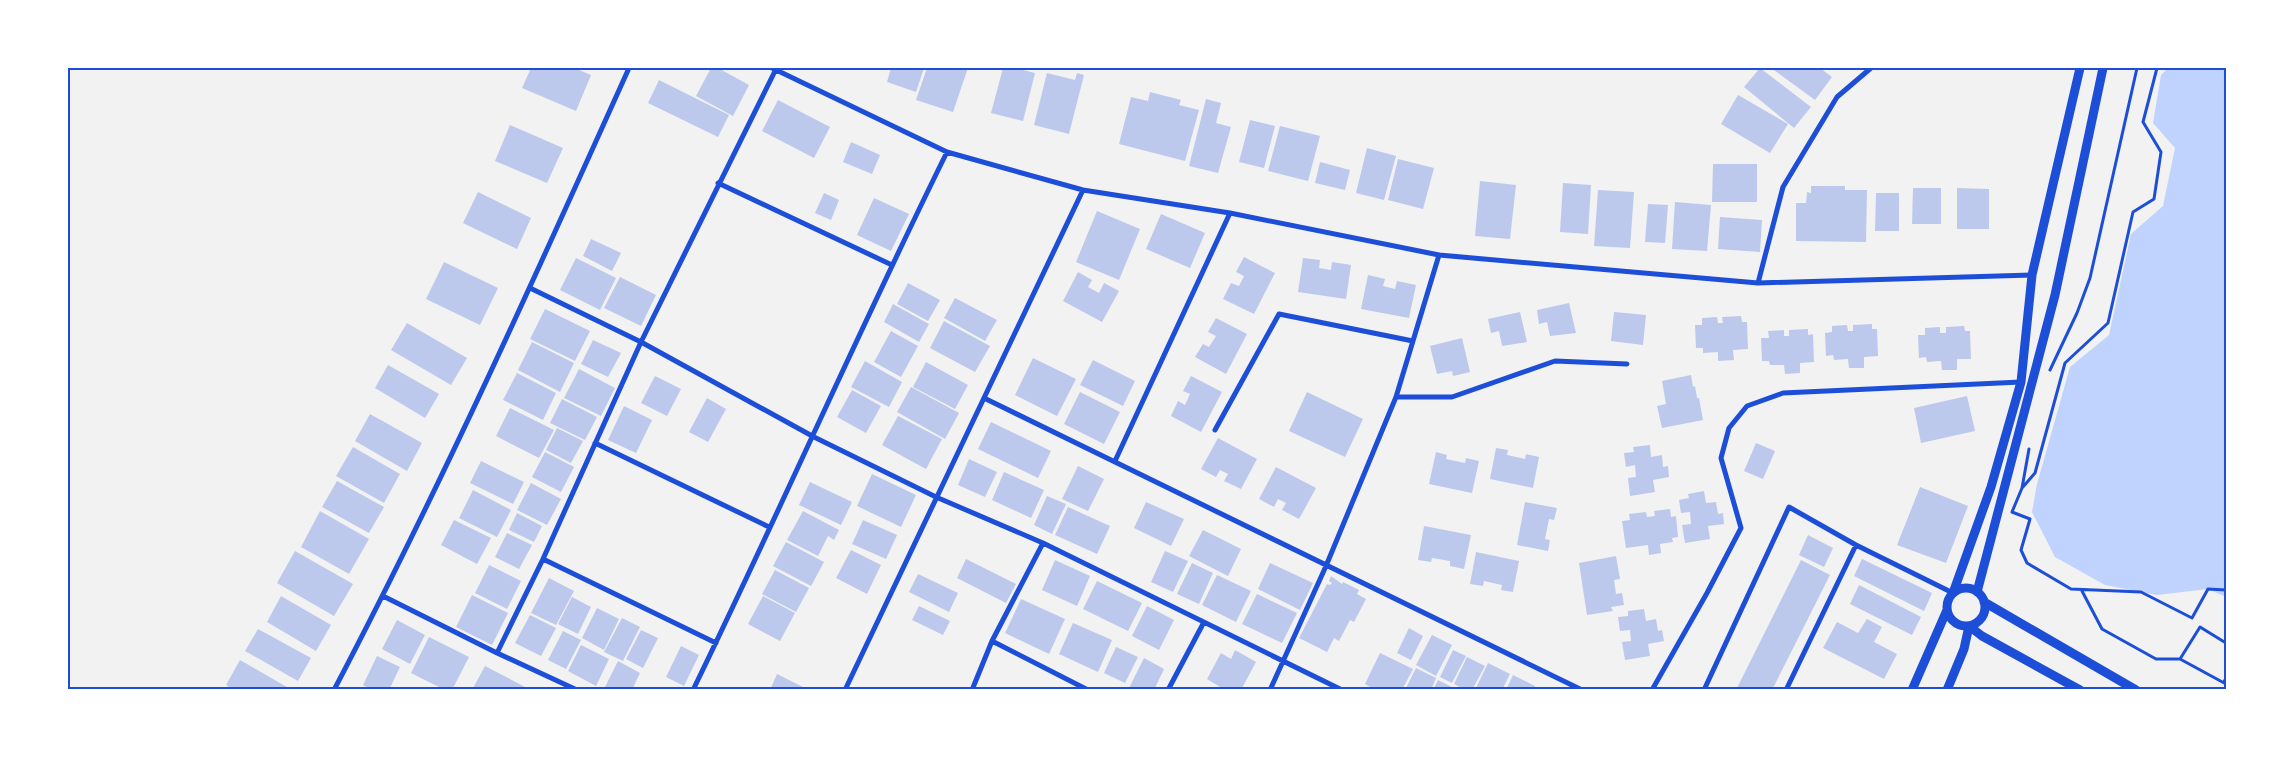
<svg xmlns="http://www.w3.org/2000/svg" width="2294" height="757" font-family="Montserrat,sans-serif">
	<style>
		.water { fill: #bfd3fe }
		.building { fill: #bdc9ec }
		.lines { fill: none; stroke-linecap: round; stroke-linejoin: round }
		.path { stroke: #1d4ed8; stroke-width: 3 }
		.minor { stroke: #1d4ed8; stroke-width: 5 }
		.tertiary { stroke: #1d4ed8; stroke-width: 9 }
		.neatline { fill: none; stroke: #1d4ed8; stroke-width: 2 }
	</style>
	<rect width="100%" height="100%" fill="#f2f2f2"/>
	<!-- water -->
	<path class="water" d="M2168,68H2226V597L2208,589L2157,595L2105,585L2055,557L2032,512L2037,484L2070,367L2109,335L2131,234L2163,206L2175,148L2153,123L2161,75Z"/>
	<!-- building -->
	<path class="building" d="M531,68H574L591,75L576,111L522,88Z
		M711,68H718L749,85L733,116L696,96Z
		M891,68H924L916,92L887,82Z
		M927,68H968L953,112L916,100Z
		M1003,68H1015L1035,73L1023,121L991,113Z
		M1760,68L1811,107L1794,128L1744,87Z
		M1771,68H1820L1832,77L1815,100Z
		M1047,73L1075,80L1077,73L1084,75L1069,134L1034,125Z
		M659,80L729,115L718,137L648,103Z
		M1150,92L1181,100L1179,105L1199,110L1185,161L1119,144L1131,97L1148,101Z
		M1738,95L1788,124L1770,153L1721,124Z
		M1206,99L1221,103L1216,123L1231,127L1218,173L1189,166Z
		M778,100L830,127L814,158L762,131Z
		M1250,120L1275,126L1264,168L1239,162Z
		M510,125L563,148L547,183L495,161Z
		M1280,126L1320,136L1308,181L1268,171Z
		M851,142L880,155L872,174L843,162Z
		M1367,148L1396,156L1384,200L1356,193Z
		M1398,159L1434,168L1423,209L1388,200Z
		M1320,162L1350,170L1345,190L1315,183Z
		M1713,164H1757V202H1712Z
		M1480,181L1516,185L1510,239L1475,236Z
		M1563,183L1591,185L1588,234L1560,232Z
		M1811,186H1845V190H1867L1866,242L1796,241V203H1806L1807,192L1811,193Z
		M1913,188H1941V224H1912Z
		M1957,188L1989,189V229H1957Z
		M1598,190L1634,192L1630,248L1594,246Z
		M478,192L531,218L517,249L463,223Z
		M824,193L839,200L831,220L815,213Z
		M1876,193H1899V231H1875Z
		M874,198L909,214L891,251L857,235Z
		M1675,202L1711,205L1707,251L1672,249Z
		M1648,204L1668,205L1665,243L1645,242Z
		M1097,211L1140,229L1119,280L1076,262Z
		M1161,214L1205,233L1190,268L1146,249Z
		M1720,217L1762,220L1760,252L1718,249Z
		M591,239L621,253L612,271L583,256Z
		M1244,257L1275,273L1254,314L1223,299L1231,283L1239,286L1244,276L1236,272Z
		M576,258L616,278L600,310L560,290Z
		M1303,258L1320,260L1319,268L1331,270L1332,262L1351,265L1346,299L1298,292Z
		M444,262L498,288L480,325L426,299Z
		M1078,272L1092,280L1088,287L1099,293L1104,283L1119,291L1102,322L1063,301Z
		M1368,275L1385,279L1383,286L1395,289L1397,281L1416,285L1409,318L1361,309Z
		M620,277L656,295L641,326L604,308Z
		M908,283L940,300L928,321L897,304Z
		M955,298L997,320L985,341L944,318Z
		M1569,303L1576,333L1550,336L1547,322L1539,324L1537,310Z
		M893,304L929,324L919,342L884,322Z
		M545,309L590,331L575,361L530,339Z
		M1520,312L1527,342L1502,346L1499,331L1491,333L1488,319Z
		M1614,312L1646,315L1643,345L1611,341Z
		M1741,316L1742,322H1747L1748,349L1733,350L1734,360L1718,361V352L1703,353V348H1696L1695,325H1702V318L1717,317L1718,323H1723L1722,317Z
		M1216,318L1247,334L1226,374L1195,357L1203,344L1209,347L1216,336L1208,332Z
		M944,321L990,346L975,372L930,348Z
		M407,323L467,358L451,385L391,350Z
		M1872,324V329H1877L1878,356L1864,357V368H1849L1848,359L1834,360L1833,355L1826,356L1825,333L1832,332V326L1847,325L1848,331H1853V325Z
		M1964,326L1965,331H1970L1971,359H1957V370H1942L1941,361L1927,362L1926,357L1919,358L1918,335H1925V328L1940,327V333H1946V327Z
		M1808,329V335L1813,334L1814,362L1800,363V373L1785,374L1784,365H1770L1769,361H1762L1761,338H1769L1768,331L1784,330V336H1789V330Z
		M891,331L918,346L901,377L874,362Z
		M1462,338L1470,372L1453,376L1452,371L1437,374L1430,346Z
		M593,340L621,353L608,377L581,364Z
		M532,342L574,363L560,392L518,370Z
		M1033,358L1076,379L1057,416L1015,395Z
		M1093,360L1135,381L1123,406L1080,385Z
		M865,361L902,382L889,407L851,387Z
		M926,362L968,385L955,409L913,387Z
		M388,365L439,394L425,418L375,388Z
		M579,369L615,388L601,416L564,398Z
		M517,373L556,393L543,420L503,400Z
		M1691,375L1693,387L1695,386L1697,398H1699L1703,420L1662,428L1657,406L1666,404L1662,381Z
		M655,376L681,389L667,416L641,403Z
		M1191,376L1222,392L1201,432L1171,416L1178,401L1185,405L1190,394L1183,391Z
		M911,387L959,413L945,439L897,412Z
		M852,390L881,406L866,433L837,417Z
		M1080,392L1120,412L1104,444L1064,424Z
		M1307,392L1363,419L1345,457L1289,431Z
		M1967,396L1975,431L1921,443L1914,408Z
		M707,398L726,409L708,442L689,432Z
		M562,399L597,417L585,440L550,423Z
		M624,406L652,420L636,453L608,440Z
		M510,408L554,430L539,458L496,436Z
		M370,414L422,443L407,471L355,441Z
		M898,416L942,439L926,469L882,445Z
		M991,422L1051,451L1038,478L978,449Z
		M557,428L583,441L571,463L546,450Z
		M1218,438L1257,459L1241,489L1224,481L1228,474L1220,470L1216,477L1201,469Z
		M1756,443L1775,451L1763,479L1744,471Z
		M1650,445L1651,457L1662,455L1663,467L1668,466L1669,477L1653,480L1655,492L1630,496L1628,478L1636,477L1635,465L1626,467L1624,453L1634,452L1633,447Z
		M353,447L400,474L384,503L336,476Z
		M1496,448L1508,450L1507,455L1525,459L1526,454L1539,457L1533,488L1490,479Z
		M545,452L574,467L561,492L532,477Z
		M1436,452L1447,455L1446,459L1465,463L1466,458L1479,461L1472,493L1429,484Z
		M969,459L997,472L985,497L958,485Z
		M481,461L524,482L513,504L470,483Z
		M1078,466L1104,479L1088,511L1062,499Z
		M1276,467L1316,488L1299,519L1282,510L1286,503L1278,499L1274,507L1259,499Z
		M1004,472L1044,490L1031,518L992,500Z
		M872,474L916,495L901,527L857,506Z
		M337,481L384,507L369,533L322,507Z
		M810,482L852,502L841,525L799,505Z
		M531,483L561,499L547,525L517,510Z
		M1920,487L1968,506L1946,563L1897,545Z
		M473,490L511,510L497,537L459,518Z
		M1704,491L1706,503L1716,502L1718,514L1723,513L1724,524L1708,526L1710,539L1685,543L1682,525L1691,524L1690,512L1681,513L1679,500L1689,498L1688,494Z
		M1047,496L1066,504L1052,534L1034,525Z
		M1146,502L1184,519L1171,546L1134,528Z
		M1525,502L1557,508L1554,520L1549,519L1545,539L1550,540L1548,551L1517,545Z
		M1068,507L1110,526L1097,554L1055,535Z
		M1670,509L1671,517L1676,516L1678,537L1672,538L1673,542L1660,544L1661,553L1649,555L1648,545L1626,548L1622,521L1630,520L1629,514L1646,512L1647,517L1655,516L1654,511Z
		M320,511L369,539L349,574L301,547Z
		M803,511L839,530L834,540L828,536L818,556L787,540Z
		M517,513L542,526L534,542L509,530Z
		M454,520L491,538L477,564L441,545Z
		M863,520L897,535L886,559L852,544Z
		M1424,526L1471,535L1464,569L1450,566V561L1432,558L1431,562L1418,560Z
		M1203,530L1241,549L1228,576L1189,556Z
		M507,533L532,545L519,569L495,557Z
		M1808,535L1833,548L1824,567L1799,555Z
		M786,542L824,562L811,586L773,566Z
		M851,550L881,565L867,594L836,578Z
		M295,551L353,584L334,616L277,583Z
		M1165,551L1188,561L1173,592L1151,582Z
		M1476,552L1519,561L1513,592L1501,590L1502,585L1484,581L1483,586L1470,584Z
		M1616,556L1620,579L1614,580L1616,594L1622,593L1624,605L1611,607L1613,611L1587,615L1579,563Z
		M966,559L1016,584L1006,603L957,578Z
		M1862,559L1932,593L1924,611L1854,576Z
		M1055,560L1090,576L1077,606L1042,590Z
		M1801,560L1830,575L1772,690H1736Z
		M1192,563L1213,573L1199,604L1177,594Z
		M1270,563L1313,583L1300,610L1258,589Z
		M489,565L521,581L507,609L475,593Z
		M775,570L809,588L796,612L762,594Z
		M918,574L958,593L949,612L909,592Z
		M1217,575L1251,591L1236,622L1202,605Z
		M1331,576L1342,584L1343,582L1359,590L1357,594L1366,599L1354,622L1350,620L1339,641L1334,638L1327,652L1299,638L1327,584L1330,585L1332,583L1329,581Z
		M549,578L574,591L556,625L531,613Z
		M1097,581L1142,603L1128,631L1083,609Z
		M1859,585L1921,617L1912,635L1850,604Z
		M1257,594L1297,613L1282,643L1242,624Z
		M472,595L508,613L492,645L456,627Z
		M281,596L331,625L316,651L267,622Z
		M763,596L795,613L780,641L748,624Z
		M572,597L591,607L578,634L558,624Z
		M1021,599L1065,619L1049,654L1005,633Z
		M919,606L950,621L943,635L912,620Z
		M1147,606L1174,620L1159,650L1132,636Z
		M597,608L619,619L604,650L582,638Z
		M1644,609L1646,621L1656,619L1658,631L1662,630L1664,641L1648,644L1650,656L1625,660L1622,642L1631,641L1630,630L1620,631L1618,617L1628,616V611Z
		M530,615L556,628L541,656L515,643Z
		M622,618L640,627L623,661L604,652Z
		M1867,619L1882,627L1874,642L1897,654L1884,679L1823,648L1837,622L1858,633Z
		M397,620L425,635L410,664L382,649Z
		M1073,623L1112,640L1098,672L1059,654Z
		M1409,628L1423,636L1411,660L1397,653Z
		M258,629L311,658L298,681L245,651Z
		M641,630L658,638L643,668L626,659Z
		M563,631L581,640L566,669L548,660Z
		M1432,635L1452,645L1436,676L1416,665Z
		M429,637L469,657L452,690H445L411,673Z
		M581,645L609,659L596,686L568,671Z
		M681,646L699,655L684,686L666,677Z
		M1116,647L1138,657L1125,683L1104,673Z
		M1235,650L1256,662L1241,690H1225L1207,679L1221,653L1231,659Z
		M1453,650L1466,656L1452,683L1440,677Z
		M1380,653L1413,669L1402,690H1375L1365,684Z
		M377,656L400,667L389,690H372L363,685Z
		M1467,657L1485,666L1472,690H1465L1454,684Z
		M1144,658L1164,669L1154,690H1128Z
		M240,660L292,690H234L226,685Z
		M618,661L640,673L632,690H610L605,687Z
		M1488,663L1510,674L1502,690H1475Z
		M485,666L527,688L526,690H472Z
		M1416,668L1436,678L1431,690H1405Z
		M777,674L809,690H770Z
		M1513,675L1535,686L1534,690H1506Z
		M1438,680L1458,690H1433Z"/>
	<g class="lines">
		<!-- path -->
		<path class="path" d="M2050,370L2077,313L2090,278L2137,68
			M2029,449L2022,488L2012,512L2030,519L2021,550L2027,563L2071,589L2141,592L2192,618L2208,589L2226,590
			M2022,488L2035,473L2065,363L2108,323L2133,212L2154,199L2161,152L2143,122L2157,68
			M2082,591L2102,629L2156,659H2180L2226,684
			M2180,659L2200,627L2226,643
			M2224,682L2226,678"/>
		<!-- minor -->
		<path class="minor" d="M772,68L947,152L1083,190L1230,213L1439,255L1758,283L2032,275
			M718,183L892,265
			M1758,283L1783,187L1837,97L1871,68
			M530,288L641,342L814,437L936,497L1043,543L1342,690
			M1396,397H1452L1555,361L1627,364
			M984,398L1582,690
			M1215,430L1279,314L1413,341
			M595,443L769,527
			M1115,461L1230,213
			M543,559L716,643
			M383,596L497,653L577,690
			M992,641L1088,690
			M497,653L543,559L641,342L776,69
			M334,690C441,486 535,277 629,68
			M693,690C780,511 859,330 947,152
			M845,690L1083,190
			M972,690L992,641L1043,543
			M1168,690L1204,622
			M1270,690L1326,566L1396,397L1439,255
			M1652,690L1707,593L1741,528L1721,458L1729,428L1747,406L1783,393L2021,382
			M1704,690L1789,507L1856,545L1953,593
			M1786,690L1856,545"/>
		<!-- tertiary -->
		<path class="tertiary" d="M1947 607a19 19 0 1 1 38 0a19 19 0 1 1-38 0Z
			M1977,592L2055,295L2103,68
			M1953,593L1991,487L2021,382L2032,275L2080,68
			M1984,602L2136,690
			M1912,690L1947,610
			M1947,690L1964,649L1969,626L1982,636L2080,690"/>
	</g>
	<!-- border -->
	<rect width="2294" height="757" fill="none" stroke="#ffffff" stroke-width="138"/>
	<rect x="69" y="69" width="2156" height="619" class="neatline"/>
</svg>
